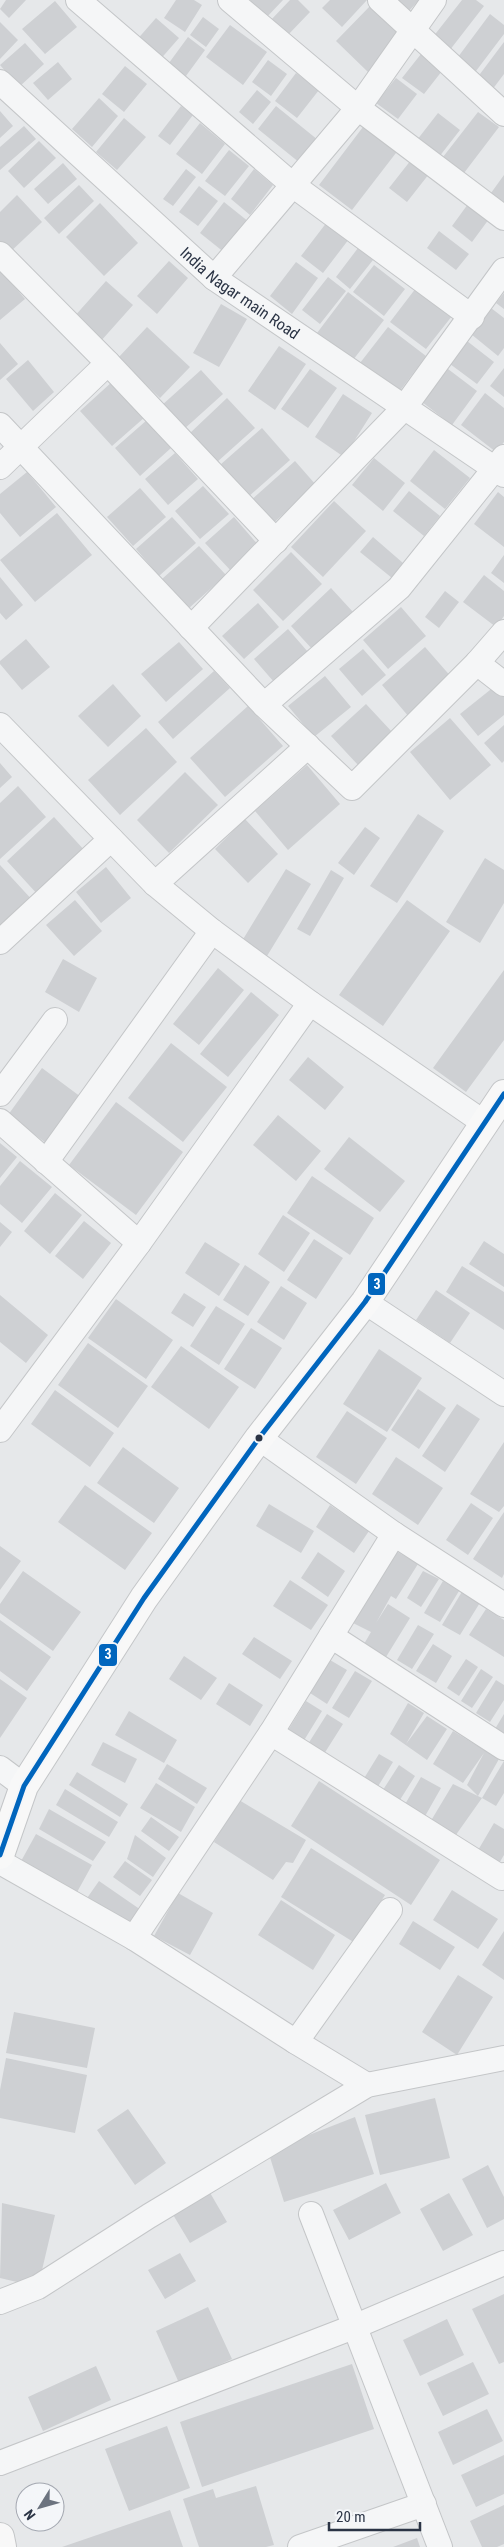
<svg xmlns="http://www.w3.org/2000/svg" width="504" height="2547" font-family="'Roboto Condensed',sans-serif">
	<style>
		.building { fill: #ced0d3 }
		.lines { fill: none; stroke-linecap: round; stroke-linejoin: round }
		.street-casing { stroke: #c4c6c8; stroke-width: 26 }
		.secondary-casing { stroke: #c4c6c8; stroke-width: 30 }
		.street { stroke: #f5f6f7; stroke-width: 24 }
		.secondary { stroke: #f8f8f8; stroke-width: 28 }
		.bus-1-casing { stroke: #f4f6f9; stroke-width: 9 }
		.bus-1 { stroke: #0065bd; stroke-width: 5 }
		.bus-dot { fill: #2b3445; stroke: #f4f6f9; stroke-width: 2 }
		.labels { text-anchor: middle; dominant-baseline: central; stroke-width: 4; stroke-linejoin: round; paint-order: stroke }
		.street-label { font-size: 16px; fill: #2b3445; stroke: #f4f6f9 }
		.line-badge { stroke: #f4f6f9; stroke-width: 2 }
		.badge-label { font-size: 14px; text-anchor: middle; font-weight: bold; fill: #fff }
	</style>
	<rect width="100%" height="100%" fill="#e6e8ea"/>
	<!-- building -->
	<path class="building" d="M6,0H26L9,18L0,9Z
		M176,0H194L202,5L185,32L164,18Z
		M251,0H283L265,19L248,3Z
		M290,0H298L310,12L286,37L270,21Z
		M330,0H367L342,27L322,8Z
		M394,0H419L408,12Z
		M462,0H476L484,6L446,55L429,42Z
		M55,1L77,27L45,54L22,29Z
		M371,5L403,35L368,72L336,41Z
		M490,14L504,25V34L476,71L458,57Z
		M203,17L219,29L206,47L190,35Z
		M156,18L179,38L158,62L135,42Z
		M0,22L18,40L0,59Z
		M230,25L267,52L243,85L206,57Z
		M188,37L205,50L183,80L166,67Z
		M504,42V74L492,90L477,78Z
		M25,43L44,64L19,87L0,65Z
		M421,54L442,71L424,94L402,78Z
		M268,60L287,74L271,96L252,82Z
		M58,62L72,79L48,100L33,83Z
		M125,66L147,84L124,112L102,94Z
		M296,73L319,90L297,118L275,101Z
		M396,78L417,94L398,119L376,103Z
		M257,90L271,102L253,124L239,112Z
		M99,98L118,116L92,147L72,129Z
		M181,106L193,115L170,145L158,136Z
		M276,106L318,140L300,163L258,129Z
		M0,111L13,126L0,138Z
		M478,112L499,127L464,173L443,157Z
		M438,113L460,130L439,157L417,140Z
		M124,118L146,137L117,170L96,152Z
		M200,123L225,144L202,174L176,154Z
		M366,123L399,149L352,210L319,185Z
		M24,126L36,139L0,170V147Z
		M39,141L56,158L24,188L8,171Z
		M229,150L249,166L225,196L205,181Z
		M411,160L429,174L407,202L389,188Z
		M63,163L77,179L48,204L34,189Z
		M186,169L196,177L173,206L163,199Z
		M254,169L273,185L250,215L231,199Z
		M504,175V203L491,193Z
		M79,185L94,201L59,234L44,218Z
		M199,186L218,201L198,226L179,212Z
		M17,195L42,222L8,254L0,245V212Z
		M224,202L249,222L225,253L200,233Z
		M100,203L138,243L104,276L66,237Z
		M468,204L489,219L472,242L452,226Z
		M327,222L349,239L323,273L301,256Z
		M439,231L469,254L456,270L427,248Z
		M358,248L373,260L350,289L336,277Z
		M169,261L188,278L157,314L137,296Z
		M296,262L318,278L292,314L270,296Z
		M374,265L405,289L384,316L353,292Z
		M0,269L25,299L0,320Z
		M328,277L346,291L320,324L302,310Z
		M106,281L133,305L100,342L73,318Z
		M416,288L452,316L426,349L390,322Z
		M348,292L384,320L353,360L317,333Z
		M504,293V309L496,303Z
		M221,304L247,319L219,367L193,353Z
		M491,308L504,318V348L498,356L471,334Z
		M147,327L190,367L160,398L118,358Z
		M388,327L426,356L399,392L360,363Z
		M467,341L494,362L477,384L450,364Z
		M0,343L18,364L0,380Z
		M279,346L306,364L275,410L248,391Z
		M28,360L54,392L33,411L6,379Z
		M504,368V397L490,386Z
		M310,369L337,388L308,428L281,409Z
		M448,369L477,391L452,425L422,402Z
		M201,370L223,394L183,430L161,406Z
		M113,381L145,417L112,446L80,411Z
		M485,393L504,408V442L496,452L461,425Z
		M343,394L372,413L344,457L315,437Z
		M227,398L255,428L216,463L189,434Z
		M147,420L171,448L140,476L115,448Z
		M262,428L290,460L248,497L220,465Z
		M434,450L470,478L445,509L410,481Z
		M175,453L198,479L168,505L145,479Z
		M374,458L405,483L383,511L352,485Z
		M295,461L316,485L270,526L249,502Z
		M27,472L56,507L20,537L0,513V494Z
		M203,486L229,514L200,539L175,511Z
		M140,488L166,517L133,546L107,517Z
		M409,491L440,516L424,536L393,511Z
		M498,492L504,497V547L474,524Z
		M334,501L366,531L323,577L291,547Z
		M57,513L92,555L35,602L0,560Z
		M172,517L196,543L159,576L136,549Z
		M234,517L260,547L232,572L205,543Z
		M373,537L403,563L392,578L360,552Z
		M199,546L226,575L188,609L162,579Z
		M291,552L322,584L283,621L253,590Z
		M504,555V583L491,573Z
		M484,575L504,591V616L496,627L463,602Z
		M0,577L23,605L6,620L0,613Z
		M331,588L353,612L313,650L291,626Z
		M445,591L459,602L439,628L425,617Z
		M258,603L279,627L244,659L222,636Z
		M401,607L426,636L388,669L363,640Z
		M288,629L308,652L274,682L254,659Z
		M26,639L50,667L22,690L0,664V661Z
		M179,642L203,669L166,702L141,674Z
		M425,647L453,679L409,717L382,685Z
		M363,649L386,675L362,696L339,669Z
		M214,671L230,688L173,739L158,722Z
		M325,676L351,707L314,737L288,706Z
		M113,684L141,716L108,747L78,716Z
		M495,686L504,697V715L478,736L460,714Z
		M366,704L393,733L358,765L331,736Z
		M248,706L283,746L225,797L190,758Z
		M450,718L491,765L450,800L410,752Z
		M504,725V761L502,763L484,743Z
		M146,728L177,762L120,815L88,780Z
		M0,763L12,777L0,788Z
		M307,765L340,804L288,850L255,811Z
		M185,772L218,805L169,853L137,820Z
		M18,786L46,817L0,859V803Z
		M418,814L444,831L397,903L370,886Z
		M54,817L86,852L39,896L7,861Z
		M245,819L278,854L248,883L215,849Z
		M365,827L380,838L354,875L338,863Z
		M485,858L504,870V903L480,943L446,922Z
		M0,865L35,903L0,935Z
		M106,867L131,898L101,923L76,892Z
		M286,869L311,884L267,956L242,941Z
		M331,870L344,878L310,936L297,929Z
		M75,900L102,931L74,956L46,925Z
		M407,900L450,931L383,1026L339,995Z
		M63,959L97,978L79,1012L45,992Z
		M218,968L244,990L199,1045L173,1024Z
		M504,970V1040L466,1092L433,1068Z
		M251,992L279,1015L228,1077L200,1054Z
		M171,1043L227,1087L183,1142L128,1098Z
		M308,1057L344,1087L325,1110L289,1080Z
		M42,1068L81,1097L46,1143L8,1115Z
		M116,1102L183,1152L136,1215L69,1165Z
		M278,1115L321,1151L296,1181L253,1145Z
		M349,1137L405,1181L380,1212L324,1169Z
		M0,1143L17,1157L0,1178Z
		M20,1161L52,1187L22,1223L0,1204V1186Z
		M312,1176L374,1218L350,1255L287,1213Z
		M55,1193L82,1215L50,1254L24,1231Z
		M283,1215L310,1233L284,1272L258,1254Z
		M84,1221L111,1243L83,1279L55,1256Z
		M0,1222L12,1232L0,1247Z
		M314,1239L343,1258L316,1299L287,1280Z
		M484,1241L504,1254V1287L469,1264Z
		M205,1242L240,1264L219,1296L185,1273Z
		M245,1265L270,1282L248,1316L223,1300Z
		M462,1266L504,1292V1330L446,1292Z
		M281,1286L307,1303L284,1340L257,1322Z
		M436,1290L470,1313L450,1343L416,1320Z
		M184,1293L206,1307L193,1327L171,1313Z
		M0,1295L48,1335L26,1363L0,1342Z
		M116,1299L173,1340L146,1379L88,1338Z
		M216,1306L245,1324L219,1365L190,1346Z
		M251,1328L282,1348L255,1389L224,1369Z
		M88,1343L148,1386L118,1428L58,1385Z
		M181,1346L239,1387L209,1429L151,1387Z
		M379,1349L422,1378L387,1432L343,1404Z
		M418,1389L446,1408L419,1449L391,1430Z
		M55,1390L114,1433L90,1467L31,1424Z
		M457,1404L480,1419L445,1472L422,1456Z
		M347,1411L387,1438L356,1484L316,1457Z
		M504,1442V1506L499,1512L470,1494Z
		M123,1447L179,1488L154,1523L97,1483Z
		M396,1457L443,1488L418,1525L372,1494Z
		M85,1485L152,1533L125,1570L58,1522Z
		M471,1503L493,1518L468,1555L446,1540Z
		M269,1504L314,1531L301,1553L256,1526Z
		M330,1505L369,1531L354,1553L316,1527Z
		M504,1512V1574L502,1578L473,1559Z
		M0,1546L21,1561L0,1590Z
		M394,1550L418,1564L396,1599L391,1596L376,1623L388,1604L410,1618L386,1657L364,1644L371,1632L349,1621Z
		M318,1552L345,1571L328,1597L301,1578Z
		M23,1571L81,1612L53,1651L0,1613V1604Z
		M423,1571L439,1579L421,1607L407,1598Z
		M290,1580L328,1605L311,1630L273,1606Z
		M443,1581L459,1591L440,1622L424,1613Z
		M463,1590L481,1601L460,1635L442,1625Z
		M486,1609L504,1620V1657L469,1635Z
		M0,1620L51,1657L27,1691L0,1671Z
		M418,1625L434,1634L412,1669L397,1660Z
		M254,1637L292,1661L280,1679L242,1654Z
		M433,1644L452,1656L436,1683L416,1671Z
		M184,1656L217,1678L201,1700L169,1679Z
		M466,1659L478,1667L459,1696L447,1688Z
		M330,1660L347,1670L327,1704L310,1693Z
		M481,1669L493,1677L472,1708L461,1701Z
		M355,1671L372,1681L349,1718L332,1708Z
		M0,1679L27,1698L0,1738Z
		M496,1680L504,1685V1700L490,1722L476,1713Z
		M229,1683L263,1705L250,1726L216,1704Z
		M306,1701L322,1711L303,1742L287,1732Z
		M408,1703L424,1713L406,1744L427,1716L447,1729L427,1760L390,1734Z
		M129,1711L177,1740L164,1763L115,1735Z
		M327,1714L343,1724L324,1754L308,1744Z
		M504,1714V1735L495,1729Z
		M453,1731L499,1759L478,1796L467,1785L484,1753L463,1783L433,1764Z
		M103,1742L137,1759L125,1783L91,1765Z
		M379,1754L393,1762L377,1788L363,1780Z
		M504,1761V1793L496,1806L482,1798Z
		M167,1764L207,1788L197,1804L158,1779Z
		M399,1765L415,1776L398,1803L381,1793Z
		M77,1772L128,1804L120,1817L69,1785Z
		M421,1777L441,1788L424,1818L404,1806Z
		M319,1781L440,1860L411,1905L291,1826Z
		M156,1783L195,1807L181,1832L140,1808Z
		M453,1784L482,1798L453,1839L429,1824Z
		M65,1789L118,1822L109,1837L56,1805Z
		M239,1800L306,1840L293,1863L286,1862L273,1880L214,1842Z
		M49,1809L106,1842L93,1861L39,1829Z
		M151,1817L179,1837L169,1851L141,1831Z
		M494,1823L504,1829V1855L498,1865L477,1852Z
		M36,1834L92,1865L76,1894L20,1863Z
		M135,1835L166,1858L153,1877L127,1859Z
		M311,1848L385,1895L355,1943L281,1897Z
		M125,1861L152,1880L140,1896L113,1877Z
		M99,1881L141,1910L127,1931L85,1901Z
		M452,1890L498,1919L478,1949L433,1920Z
		M178,1893L213,1913L190,1955L154,1936Z
		M281,1900L335,1935L313,1970L258,1935Z
		M413,1921L455,1947L440,1970L399,1944Z
		M504,1931V1980L482,1965Z
		M458,1975L493,1997L457,2055L422,2032Z
		M14,2012L95,2028L87,2068L6,2053Z
		M6,2058L87,2075L75,2133L0,2118V2090Z
		M435,2098L450,2158L380,2175L365,2115Z
		M128,2109L166,2163L135,2185L97,2130Z
		M355,2117L374,2174L284,2202L268,2151Z
		M488,2165L504,2197V2219L487,2228L462,2179Z
		M386,2183L401,2213L349,2240L333,2210Z
		M209,2191L227,2222L190,2243L172,2213Z
		M449,2193L473,2235L443,2251L420,2209Z
		M2,2203L55,2215L38,2287L0,2278Z
		M180,2253L196,2281L165,2299L148,2270Z
		M504,2294V2362L499,2364L472,2309Z
		M208,2307L232,2359L179,2383L156,2331Z
		M447,2319L464,2355L420,2376L403,2340Z
		M473,2362L489,2394L443,2416L427,2383Z
		M352,2364L374,2429L202,2487L180,2422Z
		M96,2366L111,2400L43,2431L28,2397Z
		M487,2409L503,2441L453,2465L438,2432Z
		M167,2426L190,2488L129,2511L105,2449Z
		M504,2455V2494L476,2507L461,2475Z
		M256,2486L274,2545L266,2547H199L183,2499L213,2489L216,2498Z
		M504,2505V2544L497,2547H482L470,2521Z
		M170,2510L183,2547H62Z
		M417,2538L420,2547H393Z"/>
	<g class="lines">
		<defs>
			<g id="street">
				<path d="M78,0L294,186L472,317"/>
				<path d="M230,0L358,108L504,218"/>
				<path d="M380,0L504,114"/>
				<path id="s1" d="M0,82L214,278L504,475"/>
				<path d="M0,254L108,363L276,541"/>
				<path d="M214,278L358,108L434,0"/>
				<path d="M0,425L264,705L352,788L477,663L504,632"/>
				<path d="M0,467L108,363"/>
				<path d="M191,628L404,408L504,270"/>
				<path d="M477,663L504,684"/>
				<path d="M264,705L399,588L504,457"/>
				<path d="M0,725L155,884L212,931L310,1003L483,1122"/>
				<path d="M155,884L308,746"/>
				<path d="M0,942L111,839"/>
				<path d="M0,1094L55,1020"/>
				<path d="M0,1121L139,1243"/>
				<path d="M46,1162L212,931"/>
				<path d="M365,1302L504,1394"/>
				<path d="M0,1430L139,1243L310,1003"/>
				<path d="M259,1438L394,1534L504,1605"/>
				<path d="M331,1636L504,1748"/>
				<path d="M271,1733L502,1878L504,1875"/>
				<path d="M0,1768L24,1786"/>
				<path d="M0,1862L134,1938"/>
				<path d="M296,2042L390,1910"/>
				<path d="M367,2085L296,2042L134,1938L271,1733L394,1534"/>
				<path d="M311,2214L440,2547"/>
				<path d="M0,2302L38,2287L149,2216L367,2085L504,2058"/>
				<path d="M0,2463L356,2326L504,2263"/>
				<path d="M300,2547L424,2504"/>
			</g>
			<path id="secondary" d="M0,1855L24,1786L144,1598L259,1438L365,1302L504,1094
				M0,2537L2,2547"/>
		</defs>
		<!-- street casing -->
		<use href="#street" class="street-casing"/>
		<!-- secondary casing -->
		<use href="#secondary" class="secondary-casing"/>
		<!-- street -->
		<use href="#street" class="street"/>
		<!-- secondary -->
		<use href="#secondary" class="secondary"/>
		<defs>
			<path id="bus-1" d="M0,1855L24,1786L144,1598L259,1438L365,1302L504,1094"/>
		</defs>
		<!-- bus-1 casing -->
		<use href="#bus-1" class="bus-1-casing"/>
		<!-- bus-1 -->
		<use href="#bus-1" class="bus-1"/>
	</g>
	<!-- markers -->
	<circle class="bus-dot" cx="259" cy="1438" r="4.5"/>
	<g class="labels">
		<!-- street labels -->
		<g class="street-label">
			<text stroke="none"><textPath href="#s1" startOffset="320">India Nagar main Road</textPath></text>
		</g>
	</g>
	<g class="line-badge">
		<rect x="367" y="1272" width="19" height="24" rx="5" fill="#0065bd"/>
		<rect x="98" y="1643" width="20" height="24" rx="5" fill="#0065bd"/>
	</g>
	<g class="badge-label">
		<text x="377" y="1289">3</text>
		<text x="108" y="1659">3</text>
	</g>
	<!-- north arrow -->
	<g transform="translate(40 2507) rotate(233)"><circle r="24" fill="#f4f6f9" stroke="#a4a8b1"/>
	<path d="M0-4L9 19L0 12L-9 19Z" fill="#6c737f"/>
	<text y="-8" font-size="14" font-weight="bold" text-anchor="middle" fill="#2b3445">N</text>
	</g>
	<!-- scale -->
	<path d="M329 2522v8h91v-8" fill="none" stroke="#2b3445" stroke-width="2.5"/>
	<text x="336" y="2522" font-size="15" fill="#2b3445" stroke="#f4f6f9" stroke-width="4" paint-order="stroke">20 m</text>
</svg>
